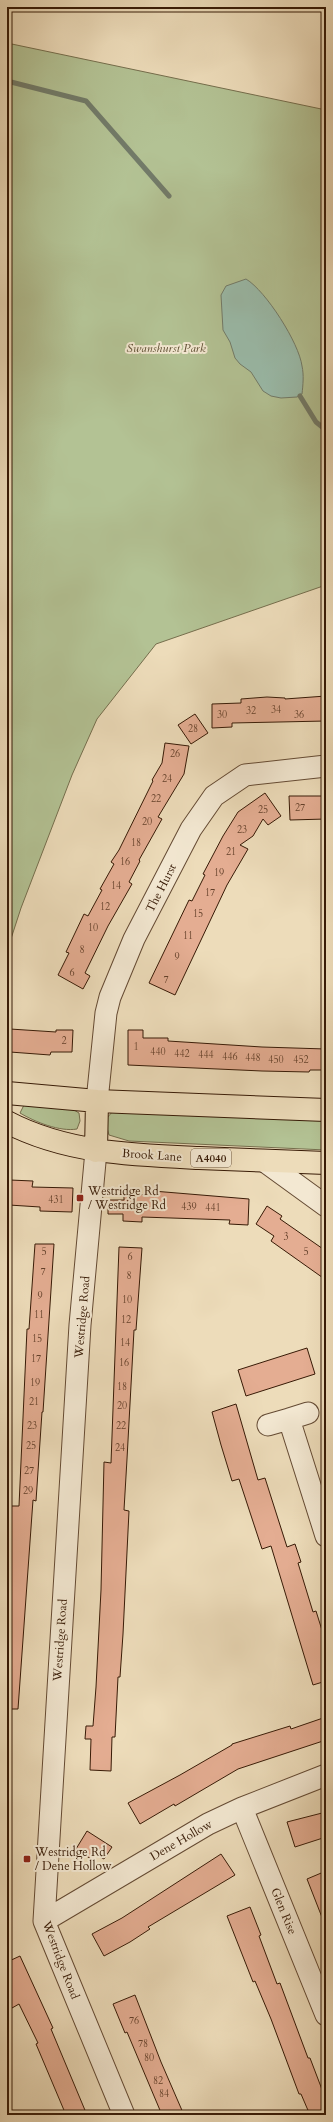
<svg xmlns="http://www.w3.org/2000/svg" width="333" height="2122" font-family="Cardo,serif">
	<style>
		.green { fill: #b3c294; stroke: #756e4d }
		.water { fill: #9abcab; stroke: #727b69 }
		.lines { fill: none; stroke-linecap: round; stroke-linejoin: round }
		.stream { stroke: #727b69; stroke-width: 5 }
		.building { fill: #e4ad92; stroke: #371a06 }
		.minor-casing { stroke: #644a33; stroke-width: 23 }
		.major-casing { stroke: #371a06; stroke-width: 24 }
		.minor { stroke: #f3e8d2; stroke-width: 21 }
		.major { stroke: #eddcba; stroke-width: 22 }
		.poi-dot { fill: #8f2418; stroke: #f3e8d2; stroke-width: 1.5 }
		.labels { text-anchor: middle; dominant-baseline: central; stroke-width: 4; stroke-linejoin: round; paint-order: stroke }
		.number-label { font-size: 10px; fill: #623f29 }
		.shield { fill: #f3e8d2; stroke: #6f5843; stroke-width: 1 }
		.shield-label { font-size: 11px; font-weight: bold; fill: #371a06 }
		.park-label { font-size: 12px; font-style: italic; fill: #5c4c31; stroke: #f3e8d2 }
		.street-label { font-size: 12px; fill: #371a06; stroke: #f3e8d2 }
		.poi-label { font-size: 12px; fill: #371a06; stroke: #f3e8d2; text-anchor: start }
	</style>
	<rect width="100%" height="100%" fill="#eddcba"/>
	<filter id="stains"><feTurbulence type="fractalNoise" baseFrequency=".005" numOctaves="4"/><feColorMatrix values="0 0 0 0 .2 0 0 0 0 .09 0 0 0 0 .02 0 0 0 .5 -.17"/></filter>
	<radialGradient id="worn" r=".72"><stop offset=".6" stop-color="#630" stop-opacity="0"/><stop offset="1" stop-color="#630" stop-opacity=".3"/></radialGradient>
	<!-- green -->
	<path class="green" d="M7,43L326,110V585L156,644L97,719L72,775L21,908L7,951Z
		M24,1105L69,1107L79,1113L80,1121L77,1129C60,1132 35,1122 20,1113Z
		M114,1110L326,1116V1150L129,1141L109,1135L105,1120Z"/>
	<!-- water -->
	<path class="water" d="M246,279C266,291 299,343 302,366C304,375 303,385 302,394L297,397L281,398L271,396L263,391L251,372L240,364L235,358L230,342L223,330L221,295L226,286Z"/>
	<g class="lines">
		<!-- stream -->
		<path class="stream" d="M7,81L86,101L169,196
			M300,396L316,422L326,430"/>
	</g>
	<!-- building -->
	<path class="building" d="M326,696V721L232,723V727L212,728V704L241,703V699L267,697L285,698V699Z
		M195,714L208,733L191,744L178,725Z
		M165,743L189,746L184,774L158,817L162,819L139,860L140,861L129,882L132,884L108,926L85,973L90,976L83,989L58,975L69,953L66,952L84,914L88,916L102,890L100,889L114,864L111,862L119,850L153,781L152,780L162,763Z
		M265,793L281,816L268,825L263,819L253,836L240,845L248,849L227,885L175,995L149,983L189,900L192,901L205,875L203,874L223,836L238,812Z
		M289,796H326V819L290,820Z
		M10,1029L56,1032V1030H73L72,1052H51L50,1055L10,1052Z
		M128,1030H143V1038H168V1041L262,1047L326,1049V1070H310L309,1072L262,1071L128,1065Z
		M10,1180L33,1181L32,1187L73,1188L72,1212L40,1211V1207L9,1205Z
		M153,1191L249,1199L248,1225L229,1224L230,1220L142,1217V1222L123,1221V1214H108V1200H124V1194L153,1195Z
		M267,1206L282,1216L280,1219L326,1251V1280L271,1241L274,1236L256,1224Z
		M35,1244H54L43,1412H42L36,1501L33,1500L18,1709H7V1578L11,1506H19L27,1329H29Z
		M119,1247L142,1248L136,1330H134L127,1459L124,1510L129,1511L123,1634L120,1677H118L115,1737H112L111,1771L90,1770L91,1739H85L86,1726H93L96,1687L101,1590L104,1462L111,1463Z
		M307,1348L315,1374L246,1396L238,1370Z
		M236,1404L258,1480L265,1478L287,1547L295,1544L301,1562L298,1563L313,1612L316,1611L326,1643V1681L313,1685L271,1546L262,1549L239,1479L232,1481L221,1445L212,1412Z
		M326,1717V1740L238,1769L175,1806L174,1804L140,1824L128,1803L180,1775L232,1745V1744L290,1726L291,1729Z
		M326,1812V1837L295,1847L287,1822Z
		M87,1831L112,1847L104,1859L95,1854L91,1859L76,1849Z
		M221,1854L235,1875L148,1927L150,1929L130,1942L104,1956L92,1934L122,1918Z
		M326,1871V1925H325L307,1879Z
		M250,1907L261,1935L259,1936L277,1984L280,1983L308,2058H310L326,2100V2115H310L301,2094H299L271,2019L255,1981L253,1982L227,1916Z
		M20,1956L53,2028L51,2029L87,2115H66L36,2044L38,2043L19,2004L12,2008L7,1998V1962Z
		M135,1995L161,2062L184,2115H162L127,2032L125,2033L113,2004Z"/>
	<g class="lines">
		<defs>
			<path id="minor" d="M97,1101L106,1013L110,997L134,939L191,829L214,796L245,775L326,766
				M96,1151L80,1325L44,1921L124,2115
				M264,1161L326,1206
				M308,1413L289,1419L326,1536
				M268,1425L289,1419
				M242,1808L326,2015
				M44,1921L208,1824L242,1808L326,1775"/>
			<path id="major" d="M7,1093L97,1101L326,1110
				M7,1122C66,1153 133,1155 199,1158C241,1160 284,1161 326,1163
				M96,1151L97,1101"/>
		</defs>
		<!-- minor casing -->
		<use href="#minor" class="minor-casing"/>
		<!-- major casing -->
		<use href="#major" class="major-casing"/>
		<!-- minor -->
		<use href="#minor" class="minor"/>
		<!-- major -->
		<use href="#major" class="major"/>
	</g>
	<!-- markers -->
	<g class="poi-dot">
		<rect x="76" y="1194" width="8" height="8" rx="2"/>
		<rect x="23" y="1855" width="8" height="8" rx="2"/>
	</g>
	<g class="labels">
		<!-- number labels -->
		<g class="number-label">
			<text x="276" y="710">34</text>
			<text x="251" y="711">32</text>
			<text x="222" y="715">30</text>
			<text x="299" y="715">36</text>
			<text x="193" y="729">28</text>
			<text x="175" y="754">26</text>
			<text x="167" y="779">24</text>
			<text x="156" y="799">22</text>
			<text x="300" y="808">27</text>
			<text x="263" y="810">25</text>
			<text x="147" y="822">20</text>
			<text x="242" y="830">23</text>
			<text x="136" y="843">18</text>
			<text x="231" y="852">21</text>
			<text x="125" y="862">16</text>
			<text x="219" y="873">19</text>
			<text x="116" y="886">14</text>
			<text x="210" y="893">17</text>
			<text x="105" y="907">12</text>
			<text x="198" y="914">15</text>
			<text x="93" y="928">10</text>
			<text x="188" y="936">11</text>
			<text x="82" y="950">8</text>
			<text x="177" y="957">9</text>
			<text x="72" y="973">6</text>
			<text x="166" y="980">7</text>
			<text x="64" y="1041">2</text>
			<text x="136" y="1047">1</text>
			<text x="158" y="1052">440</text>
			<text x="182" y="1054">442</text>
			<text x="206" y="1055">444</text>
			<text x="230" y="1057">446</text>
			<text x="253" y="1058">448</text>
			<text x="276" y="1060">450</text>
			<text x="301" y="1060">452</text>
			<text x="56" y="1200">431</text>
			<text x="189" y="1207">439</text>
			<text x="213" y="1208">441</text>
			<text x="286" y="1237">3</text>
			<text x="44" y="1252">5</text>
			<text x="306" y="1252">5</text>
			<text x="130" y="1257">6</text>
			<text x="43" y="1272">7</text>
			<text x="129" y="1276">8</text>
			<text x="40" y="1296">9</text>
			<text x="127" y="1300">10</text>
			<text x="39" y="1315">11</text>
			<text x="126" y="1320">12</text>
			<text x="37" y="1339">15</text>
			<text x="125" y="1343">14</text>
			<text x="36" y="1359">17</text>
			<text x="124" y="1363">16</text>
			<text x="35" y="1383">19</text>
			<text x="122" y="1387">18</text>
			<text x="34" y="1402">21</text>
			<text x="122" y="1406">20</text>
			<text x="32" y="1426">23</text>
			<text x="121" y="1426">22</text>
			<text x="31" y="1446">25</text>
			<text x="120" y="1448">24</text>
			<text x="29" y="1471">27</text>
			<text x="28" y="1491">29</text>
			<text x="134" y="2021">76</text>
			<text x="143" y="2044">78</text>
			<text x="149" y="2058">80</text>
			<text x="158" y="2081">82</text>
			<text x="164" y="2094">84</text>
		</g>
		<!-- shield labels -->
		<rect class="shield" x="191" y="1149" width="40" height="18" rx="3"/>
		<g class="shield-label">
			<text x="211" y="1158">A4040</text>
		</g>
		<!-- park labels -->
		<g class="park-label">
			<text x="166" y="348">Swanshurst Park</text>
		</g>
		<!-- street labels -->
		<g class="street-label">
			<text transform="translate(161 888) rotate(-63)">The Hurst</text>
			<text transform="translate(152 1155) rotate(4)">Brook Lane</text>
			<text transform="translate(82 1317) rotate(-85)">Westridge Road</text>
			<text transform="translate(60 1640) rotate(-86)">Westridge Road</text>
			<text transform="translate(181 1840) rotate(-30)">Dene Hollow</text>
			<text transform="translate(284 1911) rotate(68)">Glen Rise</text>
			<text transform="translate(61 1960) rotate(69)">Westridge Road</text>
		</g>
		<!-- poi labels -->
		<g class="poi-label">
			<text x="88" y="1191">Westridge Rd<tspan x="88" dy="14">/ Westridge Rd</tspan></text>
			<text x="35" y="1852">Westridge Rd<tspan x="35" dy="14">/ Dene Hollow</tspan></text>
		</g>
	</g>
	<!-- margin -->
	<rect width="333" height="2122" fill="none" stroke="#eddcba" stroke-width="24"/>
	<rect x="8" y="8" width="317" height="2106" fill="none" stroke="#371a06" stroke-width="2"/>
	<rect x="12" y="12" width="309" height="2098" fill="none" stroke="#371a06"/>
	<rect width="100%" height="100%" filter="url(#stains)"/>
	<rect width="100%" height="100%" fill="url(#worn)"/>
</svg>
